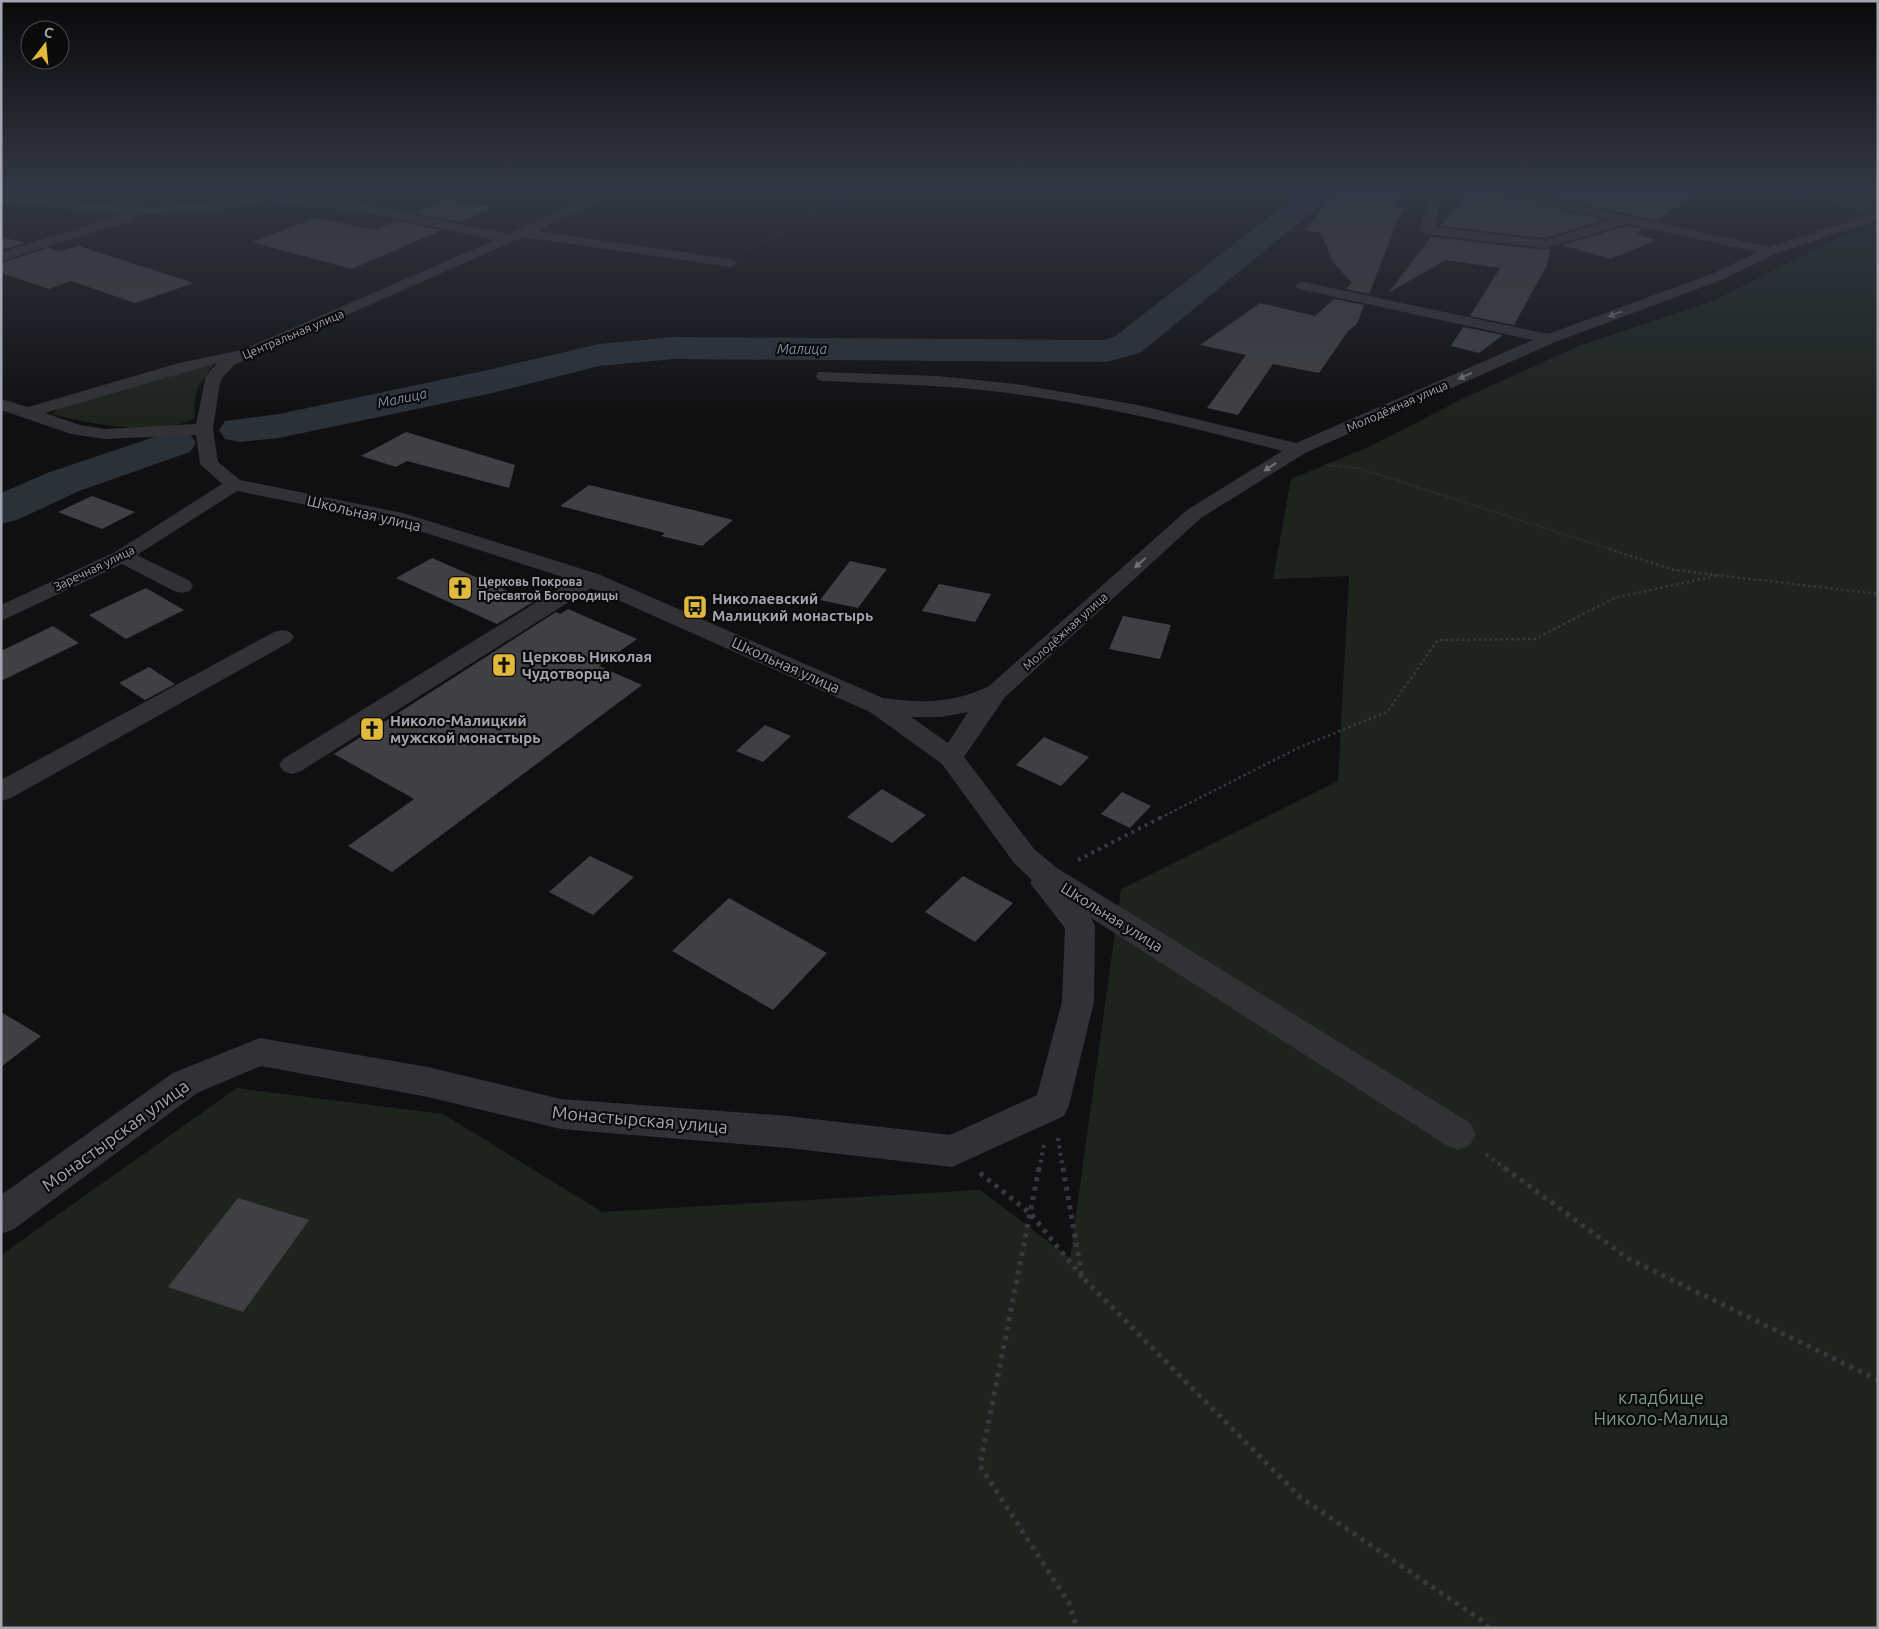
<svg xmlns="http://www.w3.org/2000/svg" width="1879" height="1629" font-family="Ubuntu,sans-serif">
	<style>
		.green { fill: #1d241e }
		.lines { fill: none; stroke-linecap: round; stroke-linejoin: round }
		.river { fill: #2b3139; fill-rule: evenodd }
		.building { fill: #404044 }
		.path-far3 { stroke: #38393d; stroke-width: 2; stroke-dasharray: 1 2; stroke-linecap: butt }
		.path-far2 { stroke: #38393d; stroke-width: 2.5; stroke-dasharray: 2.5 3; stroke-linecap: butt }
		.path-far1 { stroke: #38393d; stroke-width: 4; stroke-dasharray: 3 4.5; stroke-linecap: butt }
		.path { stroke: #38393d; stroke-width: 5; stroke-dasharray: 4 5.5; stroke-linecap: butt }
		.minor { fill: #323236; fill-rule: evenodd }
		.oneway { fill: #70727a }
		.labels { text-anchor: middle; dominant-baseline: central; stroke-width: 4.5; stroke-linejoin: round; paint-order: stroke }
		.far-street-label { font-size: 12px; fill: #a3a6b1; stroke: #0c0b0c }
		.far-poi-label { font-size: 12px; font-weight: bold; fill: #a3a6b1; stroke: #0c0b0c; text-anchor: start }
		.far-water-label { font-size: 14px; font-style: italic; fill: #7c90aa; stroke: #0c0b0c }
		.street-label { font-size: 15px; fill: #a3a6b1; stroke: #0c0b0c }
		.poi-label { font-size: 15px; font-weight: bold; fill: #a3a6b1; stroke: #0c0b0c; text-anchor: start }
		.near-street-label { font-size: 18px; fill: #a3a6b1; stroke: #0c0b0c }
		.near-park-label { font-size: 18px; fill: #7b9b81; stroke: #0c0b0c }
	</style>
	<rect width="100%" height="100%" fill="#101012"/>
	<!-- green -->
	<path class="green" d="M1778,189H1878V215Z
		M1878,223V1628H1V1255L237,1088L443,1114L602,1212L980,1190L1070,1258L1121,889L1338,781L1349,576L1273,579L1291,479L1371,446L1462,399L1576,347L1713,301L1843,235Z
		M214,363C200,388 193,385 195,418C163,437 86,424 52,414L59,408Z"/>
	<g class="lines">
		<!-- river -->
		<path class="river" d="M1297,189H1325L1322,201L1318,207L1140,353L1106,362L674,359L599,366L488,394L279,438L240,442L225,439L219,430L225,421L279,414L488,370L599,344L674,337L1105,340L1114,337L1295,197Z
			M175,430L190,434L196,443L190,452L79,491L17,520L1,524V493L47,473Z"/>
	</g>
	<!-- building -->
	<path class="building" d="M1336,189H1404L1393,206L1403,207L1369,294L1345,289L1352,283L1333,262L1321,233L1306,230Z
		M1533,189H1704L1656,220L1528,192Z
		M1468,191L1482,192L1604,220L1545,238L1440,226Z
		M445,200L494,207L460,222L415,213Z
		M315,218L374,230L396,221L442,230L352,269L251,242Z
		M1628,226L1643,229L1635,234L1656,240L1611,259L1562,245Z
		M1,237L25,243L1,250Z
		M1431,237L1545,250L1550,249L1547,265L1514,325L1470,316L1500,268L1446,260L1388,293Z
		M79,246L194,283L135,303L71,281L49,289L1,273V263L48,248L60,251Z
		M1334,299L1364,305L1357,324L1348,331L1319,373L1273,364L1238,415L1207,408L1246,355L1200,345L1260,303L1315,316Z
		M1463,327L1503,335L1479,353L1451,346Z
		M406,432L515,465L509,488L407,461L396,467L361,456Z
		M589,485L693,510L733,520L702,546L661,536L665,533L560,506Z
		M92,496L135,512L102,529L58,512Z
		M432,558L533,602L497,624L396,578Z
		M850,561L887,569L858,608L820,600Z
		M939,584L991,594L975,622L922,611Z
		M146,588L184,610L126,639L89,615Z
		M568,609L637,639L599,666L642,685L392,872L348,846L414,799L334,754L556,612L560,614Z
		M1123,616L1171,625L1160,659L1109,649Z
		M53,626L79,643L1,681V651Z
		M149,667L175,684L145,700L119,683Z
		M765,725L791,736L763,762L736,751Z
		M1044,737L1089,757L1061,786L1016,765Z
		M882,789L926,815L892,843L847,817Z
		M1122,792L1151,806L1130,828L1101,814Z
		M590,856L634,877L593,915L549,892Z
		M963,876L1013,903L975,942L925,912Z
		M729,898L827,953L773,1010L672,951Z
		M1,1012L41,1036L1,1067Z
		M238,1198L309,1220L243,1312L168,1287Z"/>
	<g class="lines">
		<!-- path-far3 -->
		<path class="path-far3" d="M748,251L829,201L863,189
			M1326,465L1358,468L1613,550"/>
		<!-- path-far2 -->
		<path class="path-far2" d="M1609,549L1674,570L1878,594
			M1160,818L1300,747L1387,712L1438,640L1535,639L1614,598L1720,575"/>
		<!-- path-far1 -->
		<path class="path-far1" d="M1078,860L1162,817
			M1058,1138L1063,1170
			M1486,1154L1507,1170
			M1039,1170L1044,1145"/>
		<!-- path -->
		<path class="path" d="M1039,1168L980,1466L1069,1603L1077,1628
			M1063,1168L1082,1277L1300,1497L1481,1620L1489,1628
			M1505,1168L1627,1258L1878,1380
			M980,1173L1031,1214L1082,1277"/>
		<!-- minor -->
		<path class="minor" d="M290,189H311L309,192L285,198L355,202L507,234L609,189H625L536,231L731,259L738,263L731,267L523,237L234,365L222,378L219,388L213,429L218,462L240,480L403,513L598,574L883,698C923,703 952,704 989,686L1187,510L1282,451C1195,428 1106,406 1016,394C952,385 888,384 824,381L818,380L816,376L818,372L937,376L1016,384L1138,405L1296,443L1533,340L1303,290L1298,289L1296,286L1298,283L1303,282L1548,334L1714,273L1757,252L1628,224L1545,248L1426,234L1419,230L1433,189H1445L1434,227L1545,240L1612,220L1486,193L1480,189H1503L1769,247L1878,212V220L1775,254L1724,279L1555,342L1305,453L1201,518L1005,697L964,757L1034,849L1057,868L1470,1123L1476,1134L1470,1145L1458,1150L1446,1145L1091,918L1095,926L1094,1002L1069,1105L1064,1116L952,1167L788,1148L561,1129L428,1097L261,1066L197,1093L14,1229L1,1234V1195L173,1073L260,1038L428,1067L561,1099L788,1116L950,1135L1037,1095L1062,1002L1065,928L1030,883L1032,880L1014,863L942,764L870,712L591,588L301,771L292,774L283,771L279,765L283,759L572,580L392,522L237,491L137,555L190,581L193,586L190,591L182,593L174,591L122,564L1,621V605L115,552L222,484L200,464L196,435L105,439L71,434L1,410V399L28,407L179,363L242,350L495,240L355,210L280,205L276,204L275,200L209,211L134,215V220L1,261V252L124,214L1,202V194C101,208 191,213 290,189ZM217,363L206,376L196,424L105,429L80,425L45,413ZM968,712L948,743L911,717H941Z
			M282,630L290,632L294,637L290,642L11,798L1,801V780L274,632Z"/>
	</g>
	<!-- one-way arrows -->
	<defs><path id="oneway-solid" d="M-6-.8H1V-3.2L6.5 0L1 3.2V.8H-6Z" transform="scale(1.25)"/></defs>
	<g class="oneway">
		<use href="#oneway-solid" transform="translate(1615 314) rotate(160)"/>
		<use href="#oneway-solid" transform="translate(1465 376) rotate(156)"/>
		<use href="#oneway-solid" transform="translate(1270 467) rotate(147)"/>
		<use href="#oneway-solid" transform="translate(1140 563) rotate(138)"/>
	</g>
	<!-- sky -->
	<linearGradient id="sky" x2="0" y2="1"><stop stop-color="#09090a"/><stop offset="0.45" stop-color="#313744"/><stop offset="1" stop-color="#313744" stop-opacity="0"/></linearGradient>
	<rect width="1879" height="417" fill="url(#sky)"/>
	<!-- icons -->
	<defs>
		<symbol id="church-square" viewBox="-11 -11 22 22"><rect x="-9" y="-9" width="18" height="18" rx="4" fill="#e0b93a" stroke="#0c0b0c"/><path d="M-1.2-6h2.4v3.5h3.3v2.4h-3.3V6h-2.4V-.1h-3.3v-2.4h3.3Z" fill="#111"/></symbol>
		<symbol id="bus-square" viewBox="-11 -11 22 22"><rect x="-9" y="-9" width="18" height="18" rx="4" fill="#e0b93a" stroke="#0c0b0c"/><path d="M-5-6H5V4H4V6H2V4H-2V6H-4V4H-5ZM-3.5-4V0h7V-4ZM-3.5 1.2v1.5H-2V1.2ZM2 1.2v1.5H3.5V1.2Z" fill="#111"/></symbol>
	</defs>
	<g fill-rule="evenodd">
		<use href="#church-square" x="446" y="574" width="28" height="28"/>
		<use href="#bus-square" x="681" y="593" width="28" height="28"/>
		<use href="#church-square" x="490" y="651" width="28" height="28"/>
		<use href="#church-square" x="358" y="715" width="28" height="28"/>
	</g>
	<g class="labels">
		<!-- far-street labels -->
		<g class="far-street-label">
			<text transform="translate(293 334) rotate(-23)">Центральная улица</text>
			<text transform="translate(1397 406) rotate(-24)">Молодёжная улица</text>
			<text transform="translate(94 568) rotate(-26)">Заречная улица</text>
			<text transform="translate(1065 631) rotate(-42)">Молодёжная улица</text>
		</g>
		<!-- far-poi labels -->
		<g class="far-poi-label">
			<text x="478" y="581">Церковь Покрова<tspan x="478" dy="14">Пресвятой Богородицы</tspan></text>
		</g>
		<!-- far-water labels -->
		<g class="far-water-label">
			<text x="802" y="349">Малица</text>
			<text transform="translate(402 398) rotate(-12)">Малица</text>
		</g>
		<!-- street labels -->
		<g class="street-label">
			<text transform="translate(364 513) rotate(13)">Школьная улица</text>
			<text transform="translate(786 665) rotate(24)">Школьная улица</text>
			<text transform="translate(1112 917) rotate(32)">Школьная улица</text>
		</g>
		<!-- poi labels -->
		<g class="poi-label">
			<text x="712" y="598">Николаевский<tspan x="712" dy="17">Малицкий монастырь</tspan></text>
			<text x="522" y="656">Церковь Николая<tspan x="522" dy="17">Чудотворца</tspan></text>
			<text x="390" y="720">Николо-Малицкий<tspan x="390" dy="17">мужской монастырь</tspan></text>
		</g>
		<!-- near-street labels -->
		<g class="near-street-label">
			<text transform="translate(640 1119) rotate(5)">Монастырская улица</text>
			<text transform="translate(115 1135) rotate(-36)">Монастырская улица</text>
		</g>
		<!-- near-park labels -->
		<g class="near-park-label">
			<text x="1661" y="1397">кладбище<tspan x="1661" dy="21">Николо-Малица</tspan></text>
		</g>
	</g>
	<!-- border -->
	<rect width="1879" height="1629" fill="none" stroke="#a3a6b1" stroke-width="5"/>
	<!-- north arrow -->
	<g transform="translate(45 45) rotate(16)"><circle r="24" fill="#0c0b0c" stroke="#48494e"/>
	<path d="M0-4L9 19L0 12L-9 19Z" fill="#e0b93a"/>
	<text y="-8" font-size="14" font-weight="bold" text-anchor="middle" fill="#a3a6b1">С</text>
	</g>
</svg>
